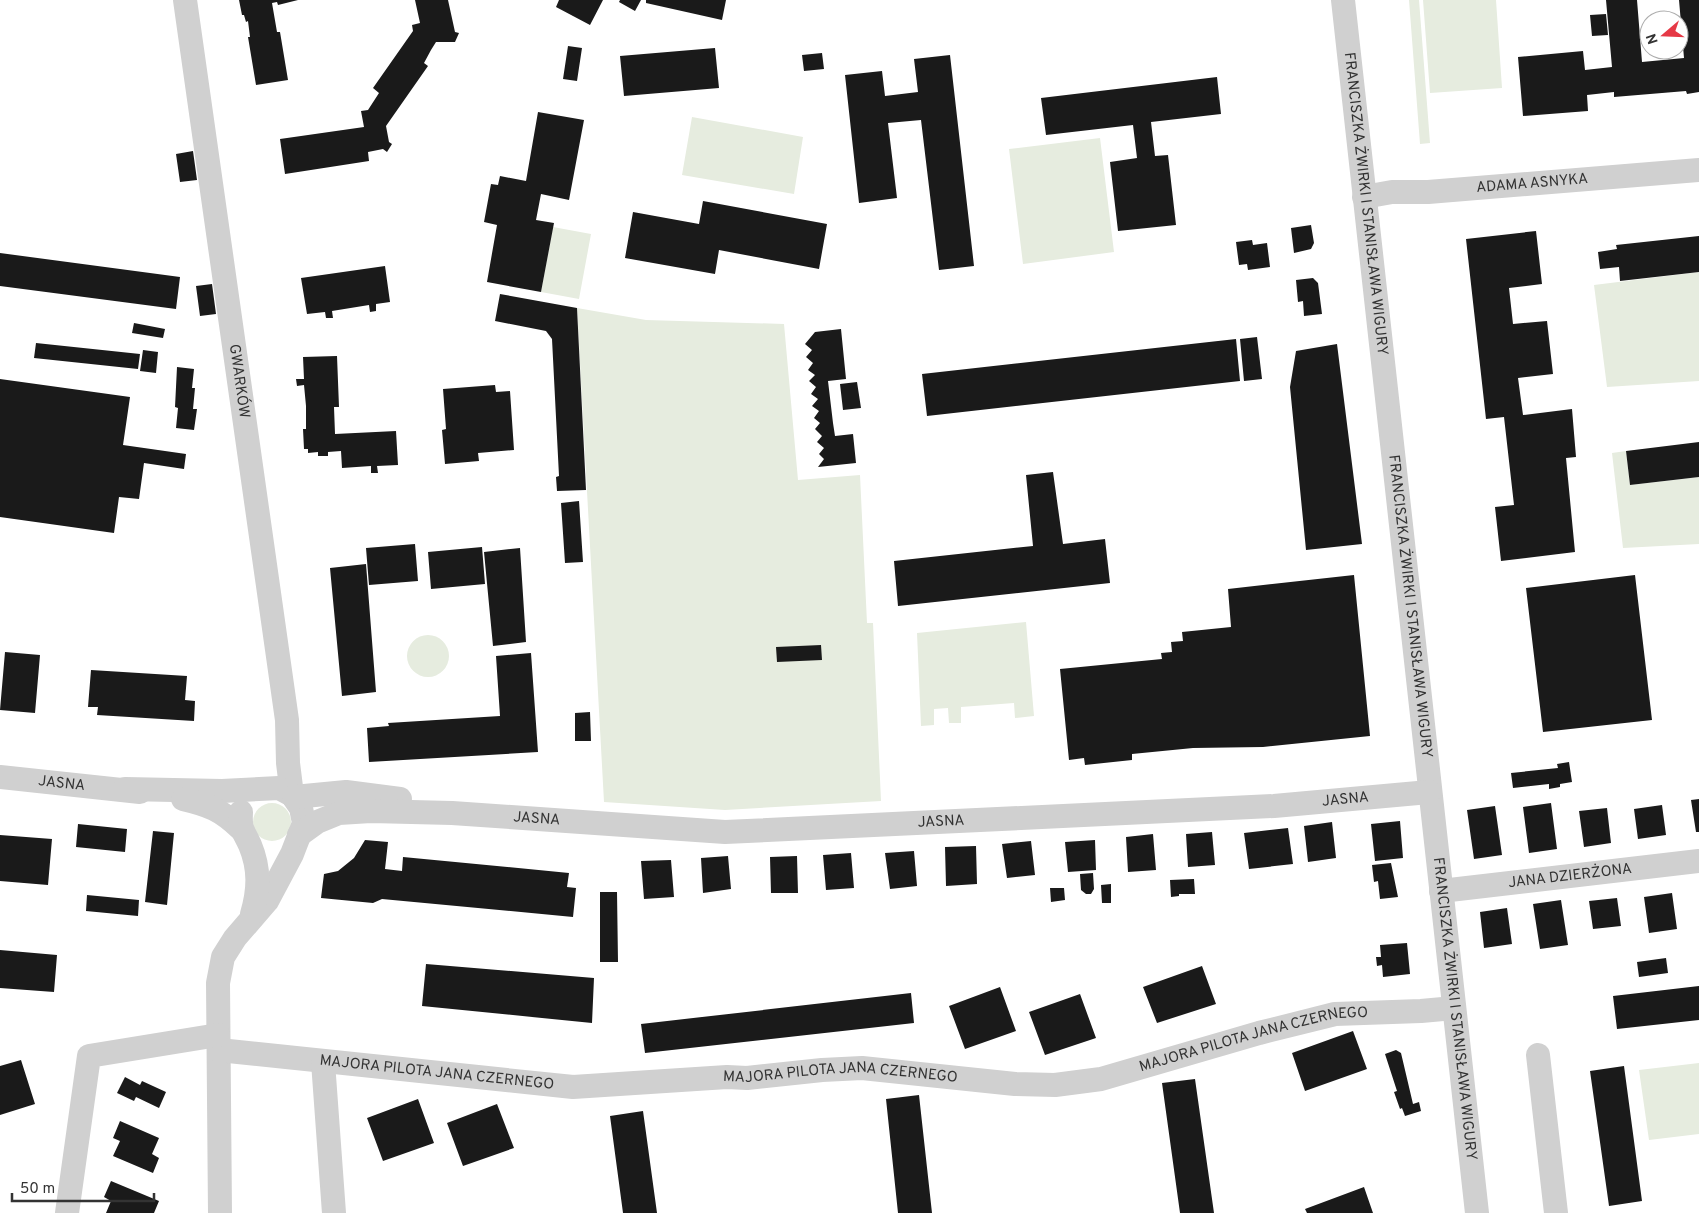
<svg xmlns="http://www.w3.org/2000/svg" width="1699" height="1213" font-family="Overpass,sans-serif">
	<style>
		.green { fill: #e6ecdf }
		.building { fill: #1a1a1a }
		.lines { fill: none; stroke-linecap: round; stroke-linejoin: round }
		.minor { stroke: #d0d0d0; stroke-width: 24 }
		.labels { text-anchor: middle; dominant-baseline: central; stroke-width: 5; stroke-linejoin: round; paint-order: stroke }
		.street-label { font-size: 15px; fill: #333; stroke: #fff }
	</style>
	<rect width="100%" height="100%" fill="#fff"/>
	<!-- green -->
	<path class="green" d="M1409,0H1419L1430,143L1420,144Z
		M1423,0H1496L1502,88L1430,93Z
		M692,117L803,137L794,194L682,175Z
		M1100,138L1114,252L1023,264L1009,149Z
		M553,227L591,234L579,299L541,292Z
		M1699,272V381L1607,387L1594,285Z
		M577,308L646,320L784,324L798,480L860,475L867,623H873L881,801L725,810L604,802Z
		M1626,451L1630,485L1699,477V544L1623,548L1612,453Z
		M1026,622L1034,716L1015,718L1014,703L961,707V723H949L948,708L934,709V725L921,726L917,633Z
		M407 656a21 21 0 1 1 42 0a21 21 0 1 1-42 0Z
		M253 822a19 19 0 1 1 38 0a19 19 0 1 1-38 0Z
		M1699,1063V1134L1649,1140L1639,1070Z"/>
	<!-- building -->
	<path class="building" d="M239,0H298L278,5L277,2L272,3L277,32H280L288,80L256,85L248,37H250L248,21L246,22L244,15H242Z
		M415,0H448L455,32L459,33L455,42H436L431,50L424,63L428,66L386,126L389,142L392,144L387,152L383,149L368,152L369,161L285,174L280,139L364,127L361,111L368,110L379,93L373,88L413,31L412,25L420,23Z
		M559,0H603L590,25L556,7Z
		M620,0H641L635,11L619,2Z
		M646,0H726L722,20L646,3Z
		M1606,0H1637L1642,62L1684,58L1679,0H1699V92L1687,94L1686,91L1614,97V92L1587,95L1588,111L1523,116L1518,57L1583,51L1585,70L1612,67Z
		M1606,14L1608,35L1592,36L1590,15Z
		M568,46L582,48L577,81L563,79Z
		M715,48L719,88L624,96L620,56Z
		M822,53L824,69L804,71L802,55Z
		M950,55L974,266L939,270L921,120L888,123L897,198L859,203L845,75L882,71L885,96L918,92L914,59Z
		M1217,77L1221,114L1151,122L1155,156L1168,155L1176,225L1118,231L1110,162L1137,158L1133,125L1046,135L1041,98Z
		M538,112L584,120L569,200L541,194L536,220L554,223L541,292L487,282L497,225L484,222L491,184L498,185L500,176L526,181Z
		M193,151L197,180L180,182L176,154Z
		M703,201L827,224L819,269L719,250L715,274L625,258L633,212L699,224Z
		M1311,225L1314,243L1311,249L1294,253L1291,228Z
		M1536,231L1542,284L1509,288L1513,324L1547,321L1553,374L1518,378L1523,415L1572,409L1576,457L1566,458L1575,552L1501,561L1495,507L1514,505L1504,417L1486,419L1466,239Z
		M1699,236V272L1620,281L1619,267L1600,269L1598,252L1617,249L1616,245Z
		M1252,240L1253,245L1267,243L1270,267L1248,270L1247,264L1239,265L1236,242Z
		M0,253L180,277L176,309L0,286Z
		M385,266L390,302L376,304V311L370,312L369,305L332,311L333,318H326L325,312L307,314L301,278Z
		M1313,278L1318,283L1322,314L1304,316L1303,301L1298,302L1296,280Z
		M212,284L216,314L200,316L196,286Z
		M500,294L577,308L586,490L557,491L556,477L559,476L552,339L546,331L495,321Z
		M134,323L165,329L163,338L132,333Z
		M841,329L846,379L828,381L833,423L835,436L853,434L856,463L818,467L824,459L819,454L824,448L817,442L822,436L815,429L820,423L814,418L819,411L812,406L818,399L811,394L816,387L809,381L815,375L808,370L813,363L806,357L812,350L805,344L815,332Z
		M1257,337L1262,379L1244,381L1240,339Z
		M1236,339L1240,381L927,416L922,374Z
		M36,343L140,354L138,369L34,358Z
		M1337,344L1362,544L1306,550L1290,387L1296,351Z
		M143,350L158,352L156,373L140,371Z
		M337,356L339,407H334L335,434L396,431L398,465L377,466L378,473H371V466L342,468L341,451L328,452V456H318V452L308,453V449H304L303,429H306V406L304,385L297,386L296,379H304L303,357Z
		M177,367L194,369L192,388H195L193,409H197L194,430L176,428L178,408L175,407Z
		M0,379L130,397L123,445L186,454L184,469L144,463L139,499L119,497L114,533L0,517Z
		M857,382L861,408L843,410L840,384Z
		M495,385L496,392L510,391L514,450L478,453L479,461L445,464L442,430L446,429L443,389Z
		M1699,442V477L1630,485L1626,451Z
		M1053,472L1063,544L1105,539L1110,583L898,606L894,561L1033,546L1026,475Z
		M579,501L583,562L565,563L561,503Z
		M415,544L418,581L369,585L366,548Z
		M482,547L485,584L431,589L428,552Z
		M520,548L526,642L493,646L484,552Z
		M366,564L376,692L342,696L330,568Z
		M1354,575L1370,736L1263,747L1193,748L1132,754V760L1085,765L1084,758L1069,760L1060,669L1162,659L1161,653L1172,652L1171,642L1183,641L1182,632L1231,627L1228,589Z
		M1635,575L1652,720L1543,732L1526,588Z
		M821,645L822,660L777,662L776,647Z
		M5,652L40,655L35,713L0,710Z
		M531,653L538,752L369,762L367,728L389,726L388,723L500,716L496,656Z
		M91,670L187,676L185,700L195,701L194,721L97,715L98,707H88Z
		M590,712L591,741H575V713Z
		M1569,762L1572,782L1560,784V787L1549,789V784L1513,788L1511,773L1558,768L1557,764Z
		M1699,799V832H1696L1691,800Z
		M1551,803L1557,849L1529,853L1523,807Z
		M1662,805L1666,835L1638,839L1634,809Z
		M1495,806L1502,855L1474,859L1467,810Z
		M1607,808L1611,843L1584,847L1579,811Z
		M1400,821L1403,858L1375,861L1371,824Z
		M1332,822L1336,858L1308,862L1304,826Z
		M78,824L127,829L125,852L76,847Z
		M1288,828L1293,864L1249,869L1244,833Z
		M153,831L174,833L167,905L145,902Z
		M1212,832L1215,865L1188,867L1186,834Z
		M1153,834L1156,870L1128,872L1126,837Z
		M0,835L52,839L48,885L0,881Z
		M365,840L388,842L385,869L402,871L403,857L569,873L567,887L576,888L573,917L382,899L373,903L321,898L324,874L338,871L354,858Z
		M1095,840L1096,870L1068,872L1065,842Z
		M1031,841L1035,875L1007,878L1002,844Z
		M976,846L977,884L946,886L945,847Z
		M914,851L917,886L890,889L885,853Z
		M851,853L854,888L826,890L823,855Z
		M728,856L731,889L703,893L701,858Z
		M797,856L798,893H771L770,857Z
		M671,860L674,897L644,899L641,861Z
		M1391,863L1398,897L1380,899L1378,881L1374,882L1372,865Z
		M1093,873L1094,889L1091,894H1086L1081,890L1080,874Z
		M1194,879L1195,894H1179V896L1171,897L1170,880Z
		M1111,884V903H1102L1101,885Z
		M1050,888H1064L1065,900L1051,902Z
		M600,892H617L618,962H600Z
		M1672,893L1677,929L1649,933L1644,897Z
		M87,895L139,900L138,916L86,911Z
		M1617,898L1621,926L1593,929L1589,901Z
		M1561,900L1568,945L1540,949L1533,904Z
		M1507,908L1512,944L1484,948L1480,912Z
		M1407,943L1410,974L1383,977L1382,965L1377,966L1376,957H1381L1380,945Z
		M0,950L57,955L54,992L0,988Z
		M1666,958L1668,973L1639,977L1637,962Z
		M426,964L594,978L592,1023L422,1006Z
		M1202,966L1216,1004L1157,1023L1143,987Z
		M1699,986V1020L1617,1029L1613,996Z
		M1000,987L1016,1031L965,1049L949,1006Z
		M911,993L914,1023L645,1053L641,1024Z
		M1080,994L1096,1038L1045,1055L1029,1012Z
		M1353,1031L1367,1069L1305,1091L1292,1053Z
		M1396,1050L1401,1053L1413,1104L1419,1102L1421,1111L1405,1116L1402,1108L1400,1109L1394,1092L1397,1091L1385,1054Z
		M21,1060L35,1104L0,1115V1066Z
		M1624,1066L1642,1201L1609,1206L1590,1071Z
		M125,1077L140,1085L142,1081L166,1092L159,1108L136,1097L134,1101L117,1093Z
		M1195,1079L1214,1213H1180L1162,1083Z
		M919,1095L932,1213H898L886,1099Z
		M418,1099L434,1143L383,1161L367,1118Z
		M497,1104L514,1148L463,1166L447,1123Z
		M643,1111L657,1213H623L610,1116Z
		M120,1121L159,1138L152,1154L159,1158L153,1173L113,1156L120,1141L113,1138Z
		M111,1181L159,1201L154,1213H106L111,1201L104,1197Z
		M1364,1187L1373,1213H1307L1305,1209Z"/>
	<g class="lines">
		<!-- minor -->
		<g class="minor">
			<path id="s1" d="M185,0L287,720L288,763L292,795"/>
			<path id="s2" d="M1343,0L1477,1213"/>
			<path id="s3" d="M1364,197L1392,192H1428L1699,170"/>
			<path id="s4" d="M0,777L140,792"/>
			<path d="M125,789L222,791L279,788L292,795L301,808L304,823L292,854L267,901L235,938L223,957L218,983L220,1213"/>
			<path d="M294,797L346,792L400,799"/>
			<path d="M183,799C209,805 221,810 240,828"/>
			<path d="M241,812C240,831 243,829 250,845C260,869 259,890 252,914"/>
			<path id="s5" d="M299,835L317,822L339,813L371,811L452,813L725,832L1274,806L1429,792"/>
			<path id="s6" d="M1441,891L1699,861"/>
			<path id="s7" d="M219,1050L573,1087L727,1077L747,1078L822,1070L862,1068L1015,1084L1055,1085L1101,1079L1259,1033L1335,1014L1421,1011L1454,1008"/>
			<path d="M1538,1055L1556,1213"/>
			<path d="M323,1062L334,1213"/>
			<path d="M67,1213L89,1056L218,1035"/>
		</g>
	</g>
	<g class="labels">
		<!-- street labels -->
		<g class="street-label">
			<text stroke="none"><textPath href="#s3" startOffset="169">ADAMA ASNYKA</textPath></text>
			<text stroke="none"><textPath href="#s2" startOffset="205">FRANCISZKA ŻWIRKI I STANISŁAWA WIGURY</textPath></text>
			<text stroke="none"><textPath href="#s1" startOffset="385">GWARKÓW</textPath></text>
			<text stroke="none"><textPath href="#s2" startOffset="610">FRANCISZKA ŻWIRKI I STANISŁAWA WIGURY</textPath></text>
			<text stroke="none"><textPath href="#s4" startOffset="62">JASNA</textPath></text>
			<text stroke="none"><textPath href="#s5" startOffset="1054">JASNA</textPath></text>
			<text stroke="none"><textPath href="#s5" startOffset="244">JASNA</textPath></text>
			<text stroke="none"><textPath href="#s5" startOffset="649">JASNA</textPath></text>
			<text stroke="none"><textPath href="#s6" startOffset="130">JANA DZIERŻONA</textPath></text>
			<text stroke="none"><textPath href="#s2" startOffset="1015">FRANCISZKA ŻWIRKI I STANISŁAWA WIGURY</textPath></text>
			<text stroke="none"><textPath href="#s7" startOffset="1044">MAJORA PILOTA JANA CZERNEGO</textPath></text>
			<text stroke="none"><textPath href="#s7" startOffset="219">MAJORA PILOTA JANA CZERNEGO</textPath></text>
			<text stroke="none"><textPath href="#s7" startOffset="624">MAJORA PILOTA JANA CZERNEGO</textPath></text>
		</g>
	</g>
	<!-- north arrow -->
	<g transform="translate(1664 35) rotate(251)"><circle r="24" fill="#ffffff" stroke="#adadad"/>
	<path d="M0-4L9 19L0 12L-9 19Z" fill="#e63946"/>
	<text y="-8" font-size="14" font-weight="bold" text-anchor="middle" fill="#333333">N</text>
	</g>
	<!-- scale -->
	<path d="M12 1193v8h142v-8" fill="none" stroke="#333333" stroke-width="2.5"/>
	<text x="20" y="1193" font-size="15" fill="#333333" stroke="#ffffff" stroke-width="4" paint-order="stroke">50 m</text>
</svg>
